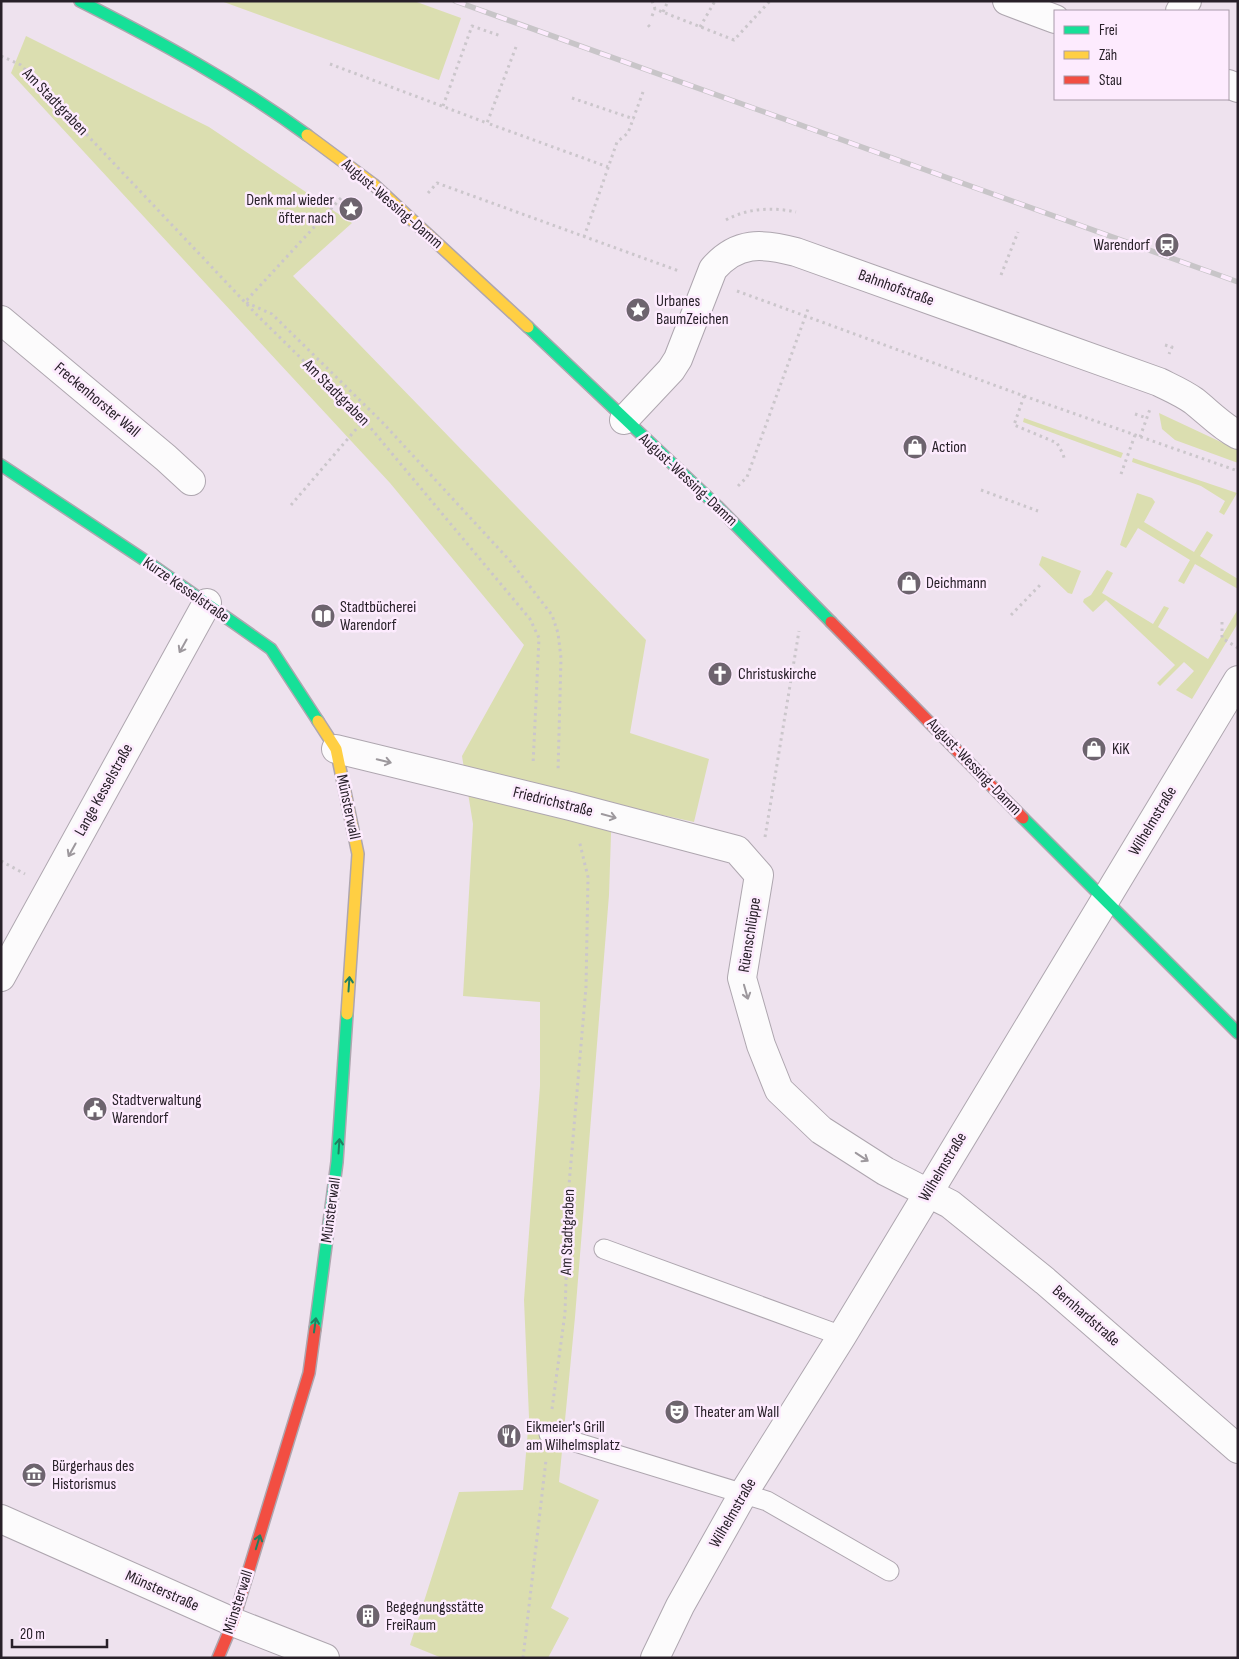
<svg xmlns="http://www.w3.org/2000/svg" width="1239" height="1659" font-family="'Sofia Sans Condensed',sans-serif">
	<style>
		.green { fill: #dbdeb0 }
		.lines { fill: none; stroke-linecap: round; stroke-linejoin: round }
		.lane-casing { stroke: #aea6af; stroke-width: 21 }
		.street-casing { stroke: #aea6af; stroke-width: 30 }
		.fast-casing { stroke: #aea6af; stroke-width: 14 }
		.slow-casing { stroke: #aea6af; stroke-width: 14 }
		.jam-casing { stroke: #aea6af; stroke-width: 14 }
		.path { stroke: #cbc6cb; stroke-width: 3; stroke-dasharray: 2.5 4; stroke-linecap: butt }
		.lane { stroke: #fcfbfc; stroke-width: 19 }
		.street { stroke: #fcfbfc; stroke-width: 28 }
		.fast { stroke: #16e098; stroke-width: 11 }
		.slow { stroke: #ffcf43; stroke-width: 11 }
		.jam { stroke: #f24e42; stroke-width: 11 }
		.rail-casing { stroke: #c8c5c8; stroke-width: 5.5 }
		.rail { stroke: #fdebfe; stroke-width: 4; stroke-dasharray: 11; stroke-linecap: butt }
		.oneway { stroke: #9d989d }
		.oneway2 { stroke: #1f8060 }
		.labels { text-anchor: middle; dominant-baseline: central; stroke-width: 5; stroke-linejoin: round; paint-order: stroke }
		.street-label { font-size: 16px; fill: #282029; stroke: #fdebfe }
		.poi-label { font-size: 16px; fill: #282029; stroke: #fdebfe; text-anchor: start }
	</style>
	<rect width="100%" height="100%" fill="#eee2ee"/>
	<!-- green -->
	<path class="green" d="M221,1H414L461,18L439,80Z
		M26,36L209,127L352,223L293,276L646,640L630,733L709,759L694,822L612,804L609,895L575,1317L559,1482L599,1500L551,1608L569,1618L548,1658H442L410,1645L459,1492L523,1490L529,1417L524,1300L540,1086V1002L463,996L473,824L462,756L524,645L390,483L11,73Z
		M1159,413L1238,450V463L1175,440L1162,429Z
		M1024,418L1123,453L1121,458L1023,422Z
		M1133,458L1237,493L1224,515L1219,512L1225,501L1201,486L1132,462Z
		M1137,493L1152,498L1155,502L1144,522L1194,552L1207,531L1213,535L1200,556L1238,579V589L1195,564L1184,584L1178,581L1190,560L1138,528L1126,548L1120,545Z
		M1042,556L1081,571L1072,594L1068,593L1039,565Z
		M1107,570L1113,573L1102,593L1153,624L1164,606L1169,608L1158,627L1208,659L1238,609V623L1192,699L1176,690L1194,671L1184,662L1160,686L1157,683L1175,665L1106,600L1093,612L1083,602L1084,599L1091,595Z"/>
	<g class="lines">
		<defs>
			<path id="lane" d="M604,1249L842,1336
				M549,1434L767,1501L889,1571"/>
			<path id="street" d="M1007,1L1055,19
				M1180,11L1187,1
				M1228,84L1238,88
				M1,320L166,458L191,481
				M624,420L671,370L678,359L713,269C737,241 762,243 796,252L1159,382C1171,388 1183,393 1194,401C1209,413 1221,426 1238,435
				M336,749L570,806L737,850L759,875L742,978L761,1045L779,1090L821,1130L885,1171L950,1204L1045,1281L1238,1449
				M1,977L207,603
				M1,1519L233,1622L325,1658
				M655,1658L680,1606L743,1494L842,1336L1238,680"/>
			<path id="fast" d="M80,1C159,41 236,83 307,135
				M528,327L717,506L831,622
				M1,465L149,563L271,649L318,721
				M1023,818L1238,1033
				M315,1329L337,1162L347,1014"/>
			<path id="slow" d="M307,135L373,184L528,327
				M318,721L336,749L358,854L347,1014"/>
			<path id="jam" d="M831,622L1023,818
				M218,1658L233,1622L309,1373L315,1329"/>
		</defs>
		<!-- lane casing -->
		<use href="#lane" class="lane-casing"/>
		<!-- street casing -->
		<use href="#street" class="street-casing"/>
		<!-- fast casing -->
		<use href="#fast" class="fast-casing"/>
		<!-- slow casing -->
		<use href="#slow" class="slow-casing"/>
		<!-- jam casing -->
		<use href="#jam" class="jam-casing"/>
		<!-- path -->
		<path class="path" d="M652,1L655,9L734,40L770,1
			M663,12L668,1
			M652,16L655,9
			M648,25L650,27
			M700,27L715,1
			M516,47L487,123L608,167
			M1,56L21,65L258,316L364,420L530,619L539,638L533,765
			M330,64L487,123
			M572,98L634,119
			M443,106L472,26L501,36
			M428,193L437,183L679,271
			M341,198L245,302L272,314L383,423L511,562L552,615L558,633L561,658L558,772
			M726,220C747,208 773,207 796,212
			M584,237L617,142L628,133L643,92
			M1001,275L1018,232
			M737,291L1024,396L1238,471
			M1165,345L1172,347L1169,354
			M1024,396L1014,425L1057,443L1063,454L1065,461
			M1135,414L1147,418
			M1140,437L1150,409
			M1121,474L1135,435
			M738,486L747,477L808,309
			M981,490L1038,511
			M291,505L364,420
			M1011,615L1042,583
			M1222,622V638L1238,648
			M765,837L799,631
			M1,861L25,874
			M552,1409L565,1313L569,1185L586,987L588,877L579,840
			M523,1658L546,1460"/>
		<!-- lane -->
		<use href="#lane" class="lane"/>
		<!-- street -->
		<use href="#street" class="street"/>
		<!-- fast -->
		<use href="#fast" class="fast"/>
		<!-- slow -->
		<use href="#slow" class="slow"/>
		<!-- jam -->
		<use href="#jam" class="jam"/>
		<defs>
			<path id="rail" d="M455,1L1238,282"/>
		</defs>
		<!-- rail casing -->
		<use href="#rail" class="rail-casing"/>
		<!-- rail -->
		<use href="#rail" class="rail"/>
	</g>
	<!-- one-way arrows -->
	<defs><path id="oneway-shaft" d="M-6 0H5M1.5-3L5.5 0L1.5 3" fill="none" stroke-width="1.6" stroke-linecap="round" stroke-linejoin="round" transform="scale(1.25)"/></defs>
	<g class="oneway">
		<use href="#oneway-shaft" transform="translate(183 646) rotate(119)"/>
		<use href="#oneway-shaft" transform="translate(384 761) rotate(14)"/>
		<use href="#oneway-shaft" transform="translate(609 816) rotate(15)"/>
		<use href="#oneway-shaft" transform="translate(72 850) rotate(119)"/>
		<use href="#oneway-shaft" transform="translate(746 992) rotate(74)"/>
		<use href="#oneway-shaft" transform="translate(862 1157) rotate(33)"/>
	</g>
	<g class="oneway2">
		<use href="#oneway-shaft" transform="translate(349 984) rotate(-86)"/>
		<use href="#oneway-shaft" transform="translate(339 1146) rotate(-86)"/>
		<use href="#oneway-shaft" transform="translate(315 1325) rotate(-82)"/>
		<use href="#oneway-shaft" transform="translate(258 1542) rotate(-73)"/>
	</g>
	<!-- icons -->
	<defs>
		<symbol id="sight-disc" viewBox="-11 -11 22 22"><circle r="9.5" fill="#6d646e" stroke="#fdebfe"/><path d="M0-6L1.8-2.2L6-1.7L2.9 1.2L3.7 5.4L0 3.3L-3.7 5.4L-2.9 1.2L-6-1.7L-1.8-2.2Z" fill="#fff"/></symbol>
		<symbol id="station-disc" viewBox="-11 -11 22 22"><circle r="9.5" fill="#6d646e" stroke="#fdebfe"/><path d="M-3-6H3Q5-6 5-4V2Q5 4 3 4L4.5 6H3L1.5 4h-3L-3 6H-4.5L-3 4Q-5 4-5 2V-4Q-5-6-3-6ZM-3.5-4v3h7v-3ZM-3.5 1v1.5H-2V1ZM2 1v1.5H3.5V1Z" fill="#fff"/></symbol>
		<symbol id="shop-disc" viewBox="-11 -11 22 22"><circle r="9.5" fill="#6d646e" stroke="#fdebfe"/><path d="M-5-2.5h2.3a2.7 3.5 0 0 1 5.4 0H5L5.5 6h-11ZM-1.5-2.5h3a1.5 2.3 0 0 0-3 0Z" fill="#fff"/></symbol>
		<symbol id="library-disc" viewBox="-11 -11 22 22"><circle r="9.5" fill="#6d646e" stroke="#fdebfe"/><path d="M-6-4Q-3-5.5-.7-3.5V5Q-3 3-6 4ZM6-4Q3-5.5 .7-3.5V5Q3 3 6 4Z" fill="#fff"/></symbol>
		<symbol id="church-disc" viewBox="-11 -11 22 22"><circle r="9.5" fill="#6d646e" stroke="#fdebfe"/><path d="M-1.2-6h2.4v3.5h3.3v2.4h-3.3V6h-2.4V-.1h-3.3v-2.4h3.3Z" fill="#fff"/></symbol>
		<symbol id="civic-disc" viewBox="-11 -11 22 22"><circle r="9.5" fill="#6d646e" stroke="#fdebfe"/><path d="M-.6-6.5H3V-4.5H.6V-3L4-1V1h2V6H-6V1h2V-1L-.6-3ZM-1.2 2.5V6h2.4V2.5Z" fill="#fff"/></symbol>
		<symbol id="theatre-disc" viewBox="-11 -11 22 22"><circle r="9.5" fill="#6d646e" stroke="#fdebfe"/><path d="M-5-5.5Q0-4 5-5.5V0Q5 5 0 6Q-5 5-5 0ZM-3.3-2.5H-1v1.5H-3.3ZM1-2.5H3.3v1.5H1ZM-2.8 1Q0 5.5 2.8 1Z" fill="#fff"/></symbol>
		<symbol id="restaurant-disc" viewBox="-11 -11 22 22"><circle r="9.5" fill="#6d646e" stroke="#fdebfe"/><path d="M-5-6h1v4h1v-4h1v4h1v-4h1v5L-1.5 .5V6h-2V.5L-5-1ZM5-6V6H3V1.5H1.5Q1.5-4 5-6Z" fill="#fff"/></symbol>
		<symbol id="museum-disc" viewBox="-11 -11 22 22"><circle r="9.5" fill="#6d646e" stroke="#fdebfe"/><path d="M0-6L6-3V-2H-6V-3ZM-5-1h2V3h-2ZM-1-1h2V3h-2ZM3-1h2V3H3ZM-6 4H6V6H-6Z" fill="#fff"/></symbol>
		<symbol id="building-disc" viewBox="-11 -11 22 22"><circle r="9.5" fill="#6d646e" stroke="#fdebfe"/><path d="M-4-6H4V6H1V3H-1V6H-4ZM-2.5-4.3h1.7v1.8h-1.7ZM.8-4.3h1.7v1.8H.8ZM-2.5-1h1.7V.8h-1.7ZM.8-1h1.7V.8H.8Z" fill="#fff"/></symbol>
	</defs>
	<g fill-rule="evenodd">
		<use href="#sight-disc" x="337" y="195" width="28" height="28"/>
		<use href="#station-disc" x="1153" y="231" width="28" height="28"/>
		<use href="#sight-disc" x="624" y="296" width="28" height="28"/>
		<use href="#shop-disc" x="901" y="433" width="28" height="28"/>
		<use href="#shop-disc" x="895" y="569" width="28" height="28"/>
		<use href="#library-disc" x="309" y="602" width="28" height="28"/>
		<use href="#church-disc" x="706" y="660" width="28" height="28"/>
		<use href="#shop-disc" x="1080" y="735" width="28" height="28"/>
		<use href="#civic-disc" x="81" y="1095" width="28" height="28"/>
		<use href="#theatre-disc" x="663" y="1398" width="28" height="28"/>
		<use href="#restaurant-disc" x="495" y="1422" width="28" height="28"/>
		<use href="#museum-disc" x="20" y="1461" width="28" height="28"/>
		<use href="#building-disc" x="354" y="1602" width="28" height="28"/>
	</g>
	<g class="labels">
		<!-- street labels -->
		<g class="street-label">
			<text transform="translate(55 102) rotate(46)">Am Stadtgraben</text>
			<text transform="translate(392 204) rotate(41)">August-Wessing-Damm</text>
			<text transform="translate(896 288) rotate(20)">Bahnhofstraße</text>
			<text transform="translate(336 393) rotate(45)">Am Stadtgraben</text>
			<text transform="translate(97 400) rotate(40)">Freckenhorster Wall</text>
			<text transform="translate(688 480) rotate(43)">August-Wessing-Damm</text>
			<text transform="translate(186 590) rotate(35)">Kurze Kesselstraße</text>
			<text transform="translate(974 767) rotate(46)">August-Wessing-Damm</text>
			<text transform="translate(104 790) rotate(-61)">Lange Kesselstraße</text>
			<text transform="translate(553 802) rotate(14)">Friedrichstraße</text>
			<text transform="translate(348 807) rotate(78)">Münsterwall</text>
			<text transform="translate(1153 821) rotate(-59)">Wilhelmstraße</text>
			<text transform="translate(750 935) rotate(-81)">Rüenschlüppe</text>
			<text transform="translate(943 1167) rotate(-59)">Wilhelmstraße</text>
			<text transform="translate(331 1210) rotate(-82)">Münsterwall</text>
			<text transform="translate(568 1232) rotate(-88)">Am Stadtgraben</text>
			<text transform="translate(1086 1316) rotate(41)">Bernhardstraße</text>
			<text transform="translate(733 1513) rotate(-60)">Wilhelmstraße</text>
			<text transform="translate(162 1591) rotate(24)">Münsterstraße</text>
			<text transform="translate(238 1602) rotate(-72)">Münsterwall</text>
		</g>
		<!-- poi labels -->
		<g class="poi-label">
			<text x="334" y="200" text-anchor="end">Denk mal wieder<tspan x="334" dy="18">öfter nach</tspan></text>
			<text x="1150" y="245" text-anchor="end">Warendorf</text>
			<text x="656" y="301">Urbanes<tspan x="656" dy="18">BaumZeichen</tspan></text>
			<text x="932" y="447">Action</text>
			<text x="926" y="583">Deichmann</text>
			<text x="340" y="607">Stadtbücherei<tspan x="340" dy="18">Warendorf</tspan></text>
			<text x="738" y="674">Christuskirche</text>
			<text x="1112" y="749">KiK</text>
			<text x="112" y="1100">Stadtverwaltung<tspan x="112" dy="18">Warendorf</tspan></text>
			<text x="694" y="1412">Theater am Wall</text>
			<text x="526" y="1427">Eikmeier's Grill<tspan x="526" dy="18">am Wilhelmsplatz</tspan></text>
			<text x="52" y="1466">Bürgerhaus des<tspan x="52" dy="18">Historismus</tspan></text>
			<text x="386" y="1607">Begegnungsstätte<tspan x="386" dy="18">FreiRaum</tspan></text>
		</g>
	</g>
	<!-- border -->
	<rect width="1239" height="1659" fill="none" stroke="#282029" stroke-width="5"/>
	<!-- legend -->
	<rect x="1054" y="10" width="175" height="90" fill="#fdebfe" stroke="#a89aa9"/>
	<rect x="1064" y="26" width="25" height="8" fill="#16e098" stroke="#a89aa9"/>
	<text x="1099" y="35" font-size="15" fill="#282029">Frei</text>
	<rect x="1064" y="51" width="25" height="8" fill="#ffcf43" stroke="#a89aa9"/>
	<text x="1099" y="60" font-size="15" fill="#282029">Zäh</text>
	<rect x="1064" y="76" width="25" height="8" fill="#f24e42" stroke="#a89aa9"/>
	<text x="1099" y="85" font-size="15" fill="#282029">Stau</text>
	<!-- scale -->
	<path d="M12 1639v8h95v-8" fill="none" stroke="#282029" stroke-width="2.5"/>
	<text x="20" y="1639" font-size="15" fill="#282029" stroke="#fdebfe" stroke-width="4" paint-order="stroke">20 m</text>
</svg>
